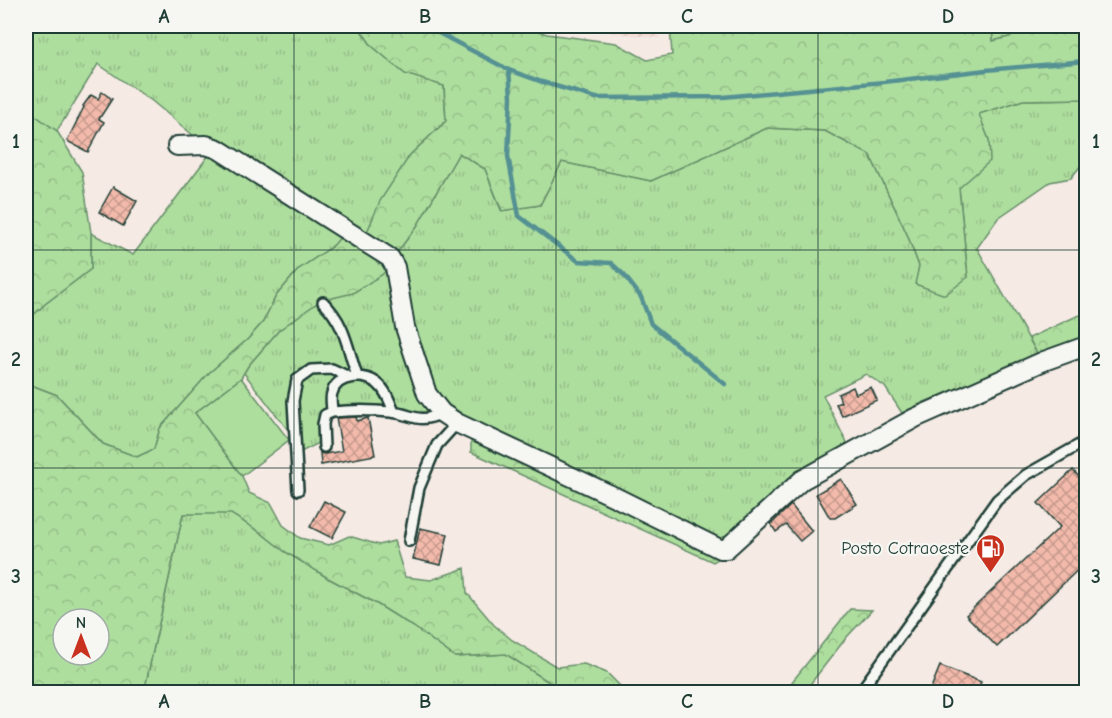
<svg xmlns="http://www.w3.org/2000/svg" width="1112" height="718" font-family="'Comic Neue',sans-serif">
	<style>
		.industrial { fill: url(#industrial-furrows) }
		.grass { fill: url(#grass-tufts); stroke: #668e69; stroke-width: 1.5 }
		.forest { fill: url(#forest-crowns); stroke: #668e69; stroke-width: 1.5; fill-rule: evenodd }
		.pitch { fill: #aede9e; stroke: #668e69; stroke-width: 1.5 }
		.lines { fill: none; stroke-linecap: round; stroke-linejoin: round }
		.stream { stroke: #549193; stroke-width: 4.5 }
		.building { fill: url(#building-cross-hatch); stroke: #1f3d34; stroke-width: 1.5 }
		.lane-casing { stroke: #1f3d34; stroke-width: 14 }
		.street-casing { stroke: #1f3d34; stroke-width: 22 }
		.lane { stroke: #f6f6f2; stroke-width: 9 }
		.street { stroke: #f6f6f2; stroke-width: 18 }
		.grid { fill: none; stroke: #1f3d34; stroke-width: 1.5; stroke-opacity: 0.55 }
		.labels { text-anchor: middle; dominant-baseline: central; stroke-width: 4.5; stroke-linejoin: round; paint-order: stroke }
		.poi-label { font-size: 18px; fill: #1f3d34; stroke: #f6f6f2; text-anchor: end }
		.neatline { fill: none; stroke: #1f3d34; stroke-width: 2 }
		.grid-label { font-size: 20px; text-anchor: middle; font-weight: bold; fill: #1f3d34 }
	</style>
	<defs>
		<pattern id="industrial-furrows" width="10" height="10" patternUnits="userSpaceOnUse" patternTransform="scale(1.5)"><rect width="10" height="10" fill="#f4dcd3"/><path d="M-1 1l2-2M0 10L10 0M9 11l2-2" fill="none" stroke="#d1beb6"/></pattern>
		<pattern id="grass-tufts" width="24" height="20" patternUnits="userSpaceOnUse" patternTransform="scale(1.5)"><rect width="24" height="20" fill="#aede9e"/><path d="M3 7l-1-3M5 7V3M7 7l1-3M15 17l-1-3M17 17v-4M19 17l1-3" fill="none" stroke="#95bf89"/></pattern>
		<pattern id="forest-crowns" width="20" height="18" patternUnits="userSpaceOnUse" patternTransform="scale(1.5)"><rect width="20" height="18" fill="#aede9e"/><path d="M2 6a3 3 0 1 1 6 0M12 15a3 3 0 1 1 6 0" fill="none" stroke="#95bf89"/></pattern>
		<pattern id="building-cross-hatch" width="8" height="8" patternUnits="userSpaceOnUse" patternTransform="scale(1.5)"><rect width="8" height="8" fill="#f3baab"/><path d="M0 0l8 8M0 8l8-8" fill="none" stroke="#c4988c"/></pattern>
	</defs>
	<rect width="100%" height="100%" fill="#f5eae4"/>
	<filter id="ink" filterUnits="userSpaceOnUse"><feTurbulence type="fractalNoise" baseFrequency=".0167" numOctaves="2"/><feDisplacementMap in="SourceGraphic" scale="12" xChannelSelector="R" yChannelSelector="G"/><feConvolveMatrix kernelMatrix="1 2 1 2 8 2 1 2 1" color-interpolation-filters="sRGB"/></filter>
	<g filter="url(#ink)">
		<!-- industrial -->
		<path class="industrial" d="M561,26H661L659,38Z"/>
		<!-- grass -->
		<path class="grass" d="M26,26H358L372,46L405,73L444,86L446,121L410,155L362,245L343,235L333,246L299,269L276,296L263,322L248,339L209,373L160,428L154,449L137,457L103,444L57,395L26,383V322L45,304L91,269V233L133,255L212,151L152,101L98,64L57,131L26,109Z
			M992,26H1077L1049,27L993,41Z
			M1086,99V159L1071,178L1050,182L998,218L977,248L1038,355L922,403L902,413L885,387L866,374L823,395L849,447L725,555L436,418L397,408L333,409L320,440L315,445L301,452L298,443L244,373L248,366L279,330L307,309L389,263L417,226L459,153L485,169L501,210L540,205L562,162L651,181L767,128L825,131L870,155L907,234L919,266L916,284L968,277L959,188L989,140L978,114L1023,100Z
			M213,513H231L260,532L284,551L328,578L377,604L414,627L455,657L506,654L555,686L569,692H144L183,514Z"/>
		<!-- forest -->
		<path class="forest" d="M358,26H523L547,34L616,43L647,60L672,55L670,26H992L993,41L1049,27L1086,26V99L1023,100L979,114L989,140L990,161L959,188L968,277L945,295L915,284L919,266L907,234L870,155L825,131L767,128L651,181L562,162L540,205L502,211L485,169L459,153L417,226L389,263L383,274L353,293L320,301L279,330L248,366L241,378L195,413L242,476L249,493L271,503L283,525L300,538L329,545L349,536L379,545L394,541L405,577L431,580L465,568L467,593L494,625L512,640L557,667L584,664L607,673L626,692H569L555,686L506,654L455,657L414,627L377,604L328,578L284,551L260,532L231,514H183L144,692H26V383L57,395L103,444L137,457L154,449L160,428L209,373L248,339L263,322L276,296L299,269L333,246L343,234L362,244L380,201L410,155L446,121L444,86L405,74L372,46ZM63,619H99V655H63Z
			M26,109L57,131L82,172L91,233V269L45,304L26,322Z
			M1086,314V342L1038,355L1029,338L1077,316Z
			M477,439L725,555L713,562L471,452V441Z
			M850,609L872,610L846,638L804,692H784Z"/>
		<!-- pitch -->
		<path class="pitch" d="M241,378L289,440L242,476L195,413Z"/>
		<g class="lines">
			<!-- stream -->
			<path class="stream" d="M428,26L429,28L509,70L542,82L596,98L723,97L884,82L986,70L1086,61
				M509,70L511,97L508,156L519,216L578,261L611,263L624,275L641,297L651,324L725,384"/>
		</g>
		<!-- building -->
		<path class="building" d="M102,92L112,99L99,119L104,122L88,152L67,141L84,107L83,106L91,95L98,99Z
			M113,187L137,201L123,226L99,212Z
			M853,387L856,394L871,387L877,400L842,416L836,404L841,402L838,394Z
			M356,417L357,421L368,418L375,455L321,465L320,453L325,454L342,451L336,418Z
			M1073,470L1086,485V562L997,647L966,615L1060,527L1038,503Z
			M841,479L857,504L835,518H830L816,494Z
			M324,501L346,512L332,538L310,527Z
			M791,505L812,531L800,541L786,525L776,532L771,524Z
			M420,528L448,534L441,565L413,559Z
			M940,666L981,682L977,693H929Z"/>
		<g class="lines">
			<defs>
				<path id="lane" d="M323,302C346,325 347,347 357,376
					M332,412C332,406 330,398 332,393C337,374 364,374 377,383C386,390 390,402 394,412
					M324,447L323,424L325,415L332,412C351,410 372,410 391,412C414,414 417,425 442,413
					M298,490L293,401L297,380L311,370L332,369L349,377
					M409,541L419,488L437,445L457,423
					M860,692L997,500L1026,475L1086,441"/>
				<path id="street" d="M177,146L206,145L218,149L390,258L395,267L405,327L427,394L442,413L457,423L615,497L720,549H726L802,480L915,418L1044,361L1086,346"/>
			</defs>
			<!-- lane casing -->
			<use href="#lane" class="lane-casing"/>
			<!-- street casing -->
			<use href="#street" class="street-casing"/>
			<!-- lane -->
			<use href="#lane" class="lane"/>
			<!-- street -->
			<use href="#street" class="street"/>
		</g>
	</g>
	<!-- grid -->
	<path class="grid" d="M294,26V692M556,26V692M818,26V692M26,250H1086M26,468H1086"/>
	<!-- icons -->
	<defs>
		<symbol id="fuel-pin" viewBox="-11 -11 22 30"><path d="M0 17L-7.5 6A9.5 9.5 0 1 1 7.5 6Z" fill="#c8321e" stroke="#f6f6f2"/><path d="M-5.5-6h7V0h2V4h1.3V-2.5L3-4.5l.8-.8L6-3V5H2.5V1h-1V6h-7ZM-4.2-4.7v3.2H.2V-4.7Z" fill="#fff"/></symbol>
	</defs>
	<g fill-rule="evenodd">
		<use href="#fuel-pin" x="974" y="532" width="33" height="45"/>
	</g>
	<g class="labels">
		<!-- poi labels -->
		<g class="poi-label">
			<text x="969" y="548">Posto Cotraoeste</text>
		</g>
	</g>
	<!-- margin -->
	<rect width="1112" height="718" fill="none" stroke="#f6f6f2" stroke-width="66"/>
	<!-- north arrow -->
	<g transform="translate(81 637)"><circle r="28" fill="#f6f6f2" stroke="#a0aca6" stroke-width="1.5"/>
	<path d="M0-4.5L10 22L0 15L-10 22Z" fill="#c8321e"/>
	<text y="-9" font-size="16" font-weight="bold" text-anchor="middle" fill="#1f3d34">N</text>
	</g>
	<rect x="33" y="33" width="1046" height="652" class="neatline"/>
	<g class="grid-label">
		<text x="164" y="23">A</text>
		<text x="425" y="23">B</text>
		<text x="687" y="23">C</text>
		<text x="948" y="23">D</text>
		<text x="16" y="148">1</text>
		<text x="1096" y="148">1</text>
		<text x="16" y="366">2</text>
		<text x="1096" y="366">2</text>
		<text x="16" y="583">3</text>
		<text x="1096" y="583">3</text>
		<text x="164" y="708">A</text>
		<text x="425" y="708">B</text>
		<text x="687" y="708">C</text>
		<text x="948" y="708">D</text>
	</g>
</svg>
